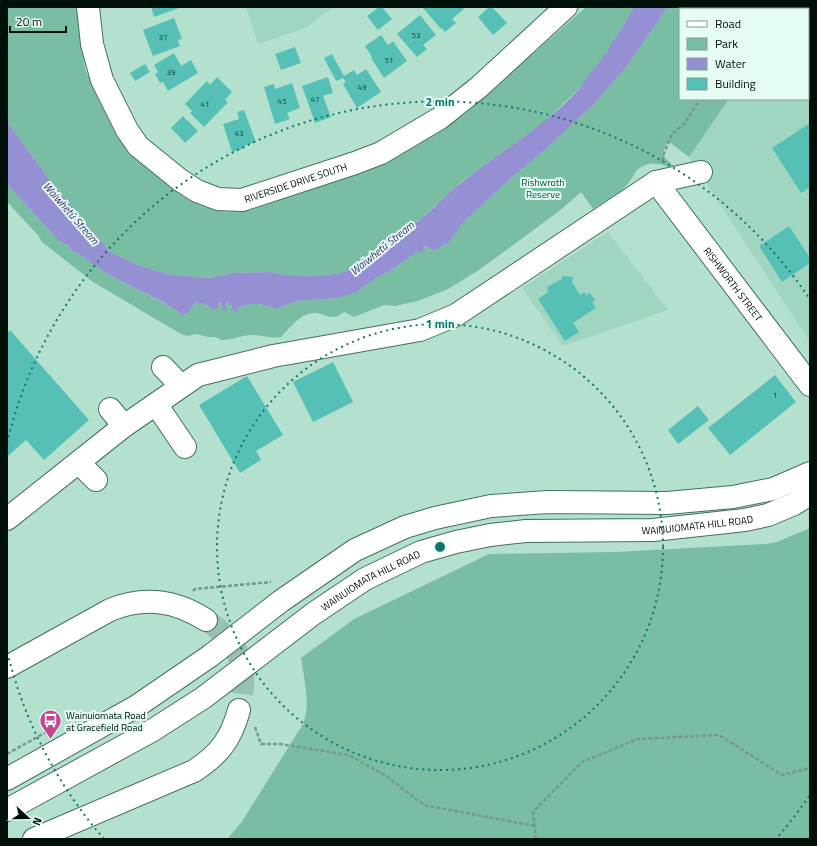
<svg xmlns="http://www.w3.org/2000/svg" width="817" height="846" font-family="'Titillium Web',sans-serif">
	<style>
		.built { fill: #a0d6bf }
		.green { fill: #79bea3 }
		.water { fill: #9590d3 }
		.building { fill: #57c0b6 }
		.lines { fill: none; stroke-linecap: round; stroke-linejoin: round }
		.major-tunnel { stroke: #98c2b0; stroke-width: 22; stroke-dasharray: 22 11; stroke-linecap: butt }
		.minor-casing { stroke: #456f5e; stroke-width: 24 }
		.major-casing { stroke: #456f5e; stroke-width: 24 }
		.path { stroke: #769a8a; stroke-width: 2.5; stroke-dasharray: 4 2; stroke-linecap: butt }
		.minor { stroke: #fff; stroke-width: 22 }
		.major { stroke: #fff; stroke-width: 22 }
		.ring { fill: none; stroke: #0f766e; stroke-width: 2; stroke-dasharray: 2 4 }
		.labels { text-anchor: middle; dominant-baseline: central; stroke-width: 4; stroke-linejoin: round; paint-order: stroke }
		.number-label { font-size: 8px; fill: #163b34 }
		.street-label { font-size: 10px; fill: #010f09; stroke: #e5fcf2 }
		.park-label { font-size: 10px; fill: #04513b; stroke: #e5fcf2 }
		.poi-label { font-size: 10px; fill: #010f09; stroke: #e5fcf2; text-anchor: start }
		.water-label { font-size: 11px; font-style: italic; fill: #3a2978; stroke: #e5fcf2 }
		.centre { fill: #0f766e; stroke: #e5fcf2; stroke-width: 2 }
		.ring-label { font-size: 12px; text-anchor: middle; font-weight: bold; fill: #0f766e; stroke: #e5fcf2; stroke-width: 4; stroke-linejoin: round; paint-order: stroke }
	</style>
	<rect width="100%" height="100%" fill="#b3e1cd"/>
	<!-- built -->
	<path class="built" d="M246,7H333L306,28L258,44Z
		M793,7H810V342L689,157L729,99H808V9H791Z
		M608,232L668,310L563,346L522,288Z"/>
	<!-- green -->
	<path class="green" d="M7,7H77L81,46L86,72L127,149C137,160 148,169 159,178C190,204 210,216 251,210L385,164L463,116L586,7H634L617,36C613,39 609,47 607,52L584,83L582,86L543,123L460,183L422,218L412,225L405,233L390,245L388,251H384L374,258L341,273L318,276L285,275L270,272L232,273L209,278L167,274L138,265L110,252L52,183L7,122Z
		M668,7H793L791,9H680V99H729L689,157L668,141L662,153L666,159L675,167L674,169C661,163 645,159 635,173C632,177 630,182 626,186C617,195 603,202 593,209L581,192L563,208L516,243L479,270L448,289L418,301L395,306L384,305L354,317L345,312C341,313 338,317 334,317C328,318 322,313 316,313C300,313 291,327 281,337C271,339 263,335 253,335C242,335 232,340 221,340L216,337H208L197,334L187,336L181,334L93,282L42,242L37,234L7,202V184L58,240L69,246L70,250C84,255 94,266 106,273C131,288 159,298 182,315L187,314L196,302L209,306L211,307L219,302L223,309L226,307L225,304L227,301L237,313L236,310L237,308L250,304H259L276,309L297,301L339,298L355,293L379,276L390,271L423,247L441,246L445,245L463,223L501,187L548,147L594,104L624,70Z
		M810,528V839H227L241,823L303,724C311,704 304,680 301,658L354,619L489,554L615,552L766,544L777,542Z"/>
	<!-- water -->
	<path class="water" d="M634,7H668L624,70L594,104L548,147L501,187L463,223L448,243L434,250L430,249L427,246L423,247V253H421L418,251L390,271L379,276L355,293L339,298L297,301L276,309L259,304H250L237,308V314L232,308V306L228,304L227,301L225,304L226,307V311L223,310L220,302L218,303L219,307L213,310L209,306L196,302L187,314L182,315C159,297 131,288 106,273C94,266 84,255 70,250L69,246L58,240L7,184V122L52,183L110,252L138,265L167,274L209,278L232,273L270,272L285,275L318,276L341,273L374,258L384,251H388C390,242 415,224 422,218C436,207 447,193 461,183C502,150 546,126 582,86L583,83L607,52C609,47 613,39 617,36Z"/>
	<!-- building -->
	<path class="building" d="M151,7H179V8L154,17Z
		M379,7H382L392,19L378,30L367,16Z
		M422,7H462L464,9L452,19L456,23L445,32L442,28L441,29Z
		M489,7H492L507,23L493,35L478,17Z
		M420,15L436,35L423,45L427,49L417,57L397,34Z
		M174,18L182,39L178,40L180,46L153,56L143,30Z
		M381,35L388,45L393,41L407,61L384,78L371,58L372,57L365,46Z
		M295,47L301,63L281,70L275,54Z
		M174,53L181,66L191,60L198,73L168,91L163,82L160,83L155,74L158,72L154,65Z
		M332,54L344,76L354,70L357,75L366,69L381,92L357,108L343,84L346,82L343,78L336,81L324,58Z
		M145,64L150,72L135,81L130,73Z
		M217,77L232,92L225,100L228,102L204,127L190,113L192,111L185,104L207,81L210,85Z
		M328,77L333,93L323,96L331,117L315,123L302,86Z
		M292,83L300,108L287,113L290,119L275,124L264,87L274,84L275,89Z
		M244,110L256,142L244,146L245,148L232,152L223,124L239,119L237,112Z
		M183,116L198,131L185,143L171,128Z
		M810,123V187L801,193L772,148Z
		M789,226L810,258V263L782,282L759,246Z
		M562,276L573,277L572,282L580,295L585,292L586,295L590,293L595,300L592,302L596,308L573,323L579,332L565,341L538,299L548,292L547,287L562,279Z
		M10,330L89,420L44,460L26,440L7,457V333Z
		M333,362L353,402L313,422L293,382Z
		M775,375L796,402L730,455L708,428Z
		M247,376L283,435L256,451L261,460L240,473L199,405Z
		M698,406L709,420L678,444L668,430Z"/>
	<g class="lines">
		<!-- major-tunnel -->
		<path class="major-tunnel" d="M206,620C242,644 249,669 239,710"/>
		<defs>
			<g id="minor">
				<path id="s1" d="M88,7L92,44L102,80L127,130L138,146L180,180L197,191L218,199L242,200L355,163L381,153L440,118L479,87L566,7"/>
				<path id="s2" d="M656,182L810,385"/>
				<path d="M163,367L181,386"/>
				<path d="M156,404L185,447"/>
				<path d="M110,409L124,426"/>
				<path d="M79,463L96,480"/>
				<path d="M7,519L124,426L198,375L273,356L420,330L456,315L656,182L701,172"/>
			</g>
			<g id="major">
				<path d="M7,667L110,610C144,596 175,600 206,620"/>
				<path d="M7,779L137,706L210,656L281,601L355,550L405,527L435,518L491,506L548,502L667,503L733,497L773,489L810,473"/>
				<path id="s3" d="M7,810L153,730L203,698L313,614L365,579L421,552L456,542L490,535L526,531L653,530L745,520L768,515L794,504L810,494"/>
				<path d="M34,839L194,771C220,754 231,739 239,710"/>
			</g>
		</defs>
		<!-- minor casing -->
		<use href="#minor" class="minor-casing"/>
		<!-- major casing -->
		<use href="#major" class="major-casing"/>
		<!-- path -->
		<path class="path" d="M740,9L741,7
			M662,161L664,153L672,134L684,124L700,99
			M193,591L195,589L271,582
			M255,727L261,744H280L349,755L386,776L424,805L535,826
			M7,754L57,726
			M536,839L533,812L582,762L638,739L719,735L782,775L810,768"/>
		<!-- minor -->
		<use href="#minor" class="minor"/>
		<!-- major -->
		<use href="#major" class="major"/>
	</g>
	<!-- distance rings -->
	<g class="ring">
		<circle cx="440" cy="547" r="223"/>
		<path d="M809 796A445 445 0 0 1 776 839M104 839A445 445 0 0 1 7 651M7 443A445 445 0 0 1 809 298"/>
	</g>
	<!-- icons -->
	<defs>
		<symbol id="bus-pin" viewBox="-11 -11 22 30"><path d="M0 17L-7.5 6A9.5 9.5 0 1 1 7.5 6Z" fill="#c44591" stroke="#e5fcf2"/><path d="M-5-6H5V4H4V6H2V4H-2V6H-4V4H-5ZM-3.5-4V0h7V-4ZM-3.5 1.2v1.5H-2V1.2ZM2 1.2v1.5H3.5V1.2Z" fill="#fff"/></symbol>
	</defs>
	<g fill-rule="evenodd">
		<use href="#bus-pin" x="38" y="708" width="25" height="34"/>
	</g>
	<g class="labels">
		<!-- number labels -->
		<g class="number-label">
			<text x="416" y="35">53</text>
			<text x="163" y="37">37</text>
			<text x="389" y="60">51</text>
			<text x="171" y="72">39</text>
			<text x="362" y="87">49</text>
			<text x="315" y="99">47</text>
			<text x="282" y="101">45</text>
			<text x="205" y="104">41</text>
			<text x="239" y="133">43</text>
			<text x="775" y="395">1</text>
		</g>
		<!-- street labels -->
		<g class="street-label">
			<text stroke="none"><textPath href="#s1" startOffset="327">RIVERSIDE DRIVE SOUTH</textPath></text>
			<text stroke="none"><textPath href="#s2" startOffset="128">RISHWORTH STREET</textPath></text>
			<text stroke="none"><textPath href="#s3" startOffset="768">WAINUIOMATA HILL ROAD</textPath></text>
			<text stroke="none"><textPath href="#s3" startOffset="431">WAINUIOMATA HILL ROAD</textPath></text>
		</g>
		<!-- park labels -->
		<g class="park-label">
			<text x="543" y="182">Rishwroth<tspan x="543" dy="12">Reserve</tspan></text>
		</g>
		<!-- poi labels -->
		<g class="poi-label">
			<text x="66" y="715">Wainuiomata Road<tspan x="66" dy="12">at Gracefield Road</tspan></text>
		</g>
		<!-- water labels -->
		<g class="water-label">
			<text transform="translate(71 213) rotate(49)">Waiwhetū Stream</text>
			<text transform="translate(382 248) rotate(-39)">Waiwhetū Stream</text>
		</g>
	</g>
	<circle cx="440" cy="547" r="6" class="centre"/>
	<g class="ring-label">
		<text x="440" y="106">2 min</text>
		<text x="440" y="328">1 min</text>
	</g>
	<!-- border -->
	<rect width="817" height="846" fill="none" stroke="#010f09" stroke-width="16"/>
	<!-- legend -->
	<rect x="679" y="8" width="130" height="92" fill="#e5fcf2" stroke="#8a9d95"/>
	<rect x="687" y="21" width="20" height="6" fill="#ffffff" stroke="#8a9d95"/>
	<text x="715" y="28" font-size="12" fill="#010f09">Road</text>
	<rect x="687" y="38" width="20" height="12" fill="#79bea3" stroke="#8a9d95"/>
	<text x="715" y="48" font-size="12" fill="#010f09">Park</text>
	<rect x="687" y="58" width="20" height="12" fill="#9590d3" stroke="#8a9d95"/>
	<text x="715" y="68" font-size="12" fill="#010f09">Water</text>
	<rect x="687" y="78" width="20" height="12" fill="#57c0b6" stroke="#8a9d95"/>
	<text x="715" y="88" font-size="12" fill="#010f09">Building</text>
	<!-- north arrow -->
	<g transform="translate(28 818) rotate(111)" stroke="#e5fcf2" stroke-width="3" paint-order="stroke">
	<path d="M0-3L7 15L0 10L-7 15Z" fill="#010f09"/>
	<text y="-6" font-size="11" font-weight="bold" text-anchor="middle" fill="#010f09">N</text>
	</g>
	<!-- scale -->
	<path d="M10 26v6h56v-6" fill="none" stroke="#010f09" stroke-width="2"/>
	<text x="16" y="26" font-size="12" fill="#010f09" stroke="#e5fcf2" stroke-width="3" paint-order="stroke">20 m</text>
</svg>
